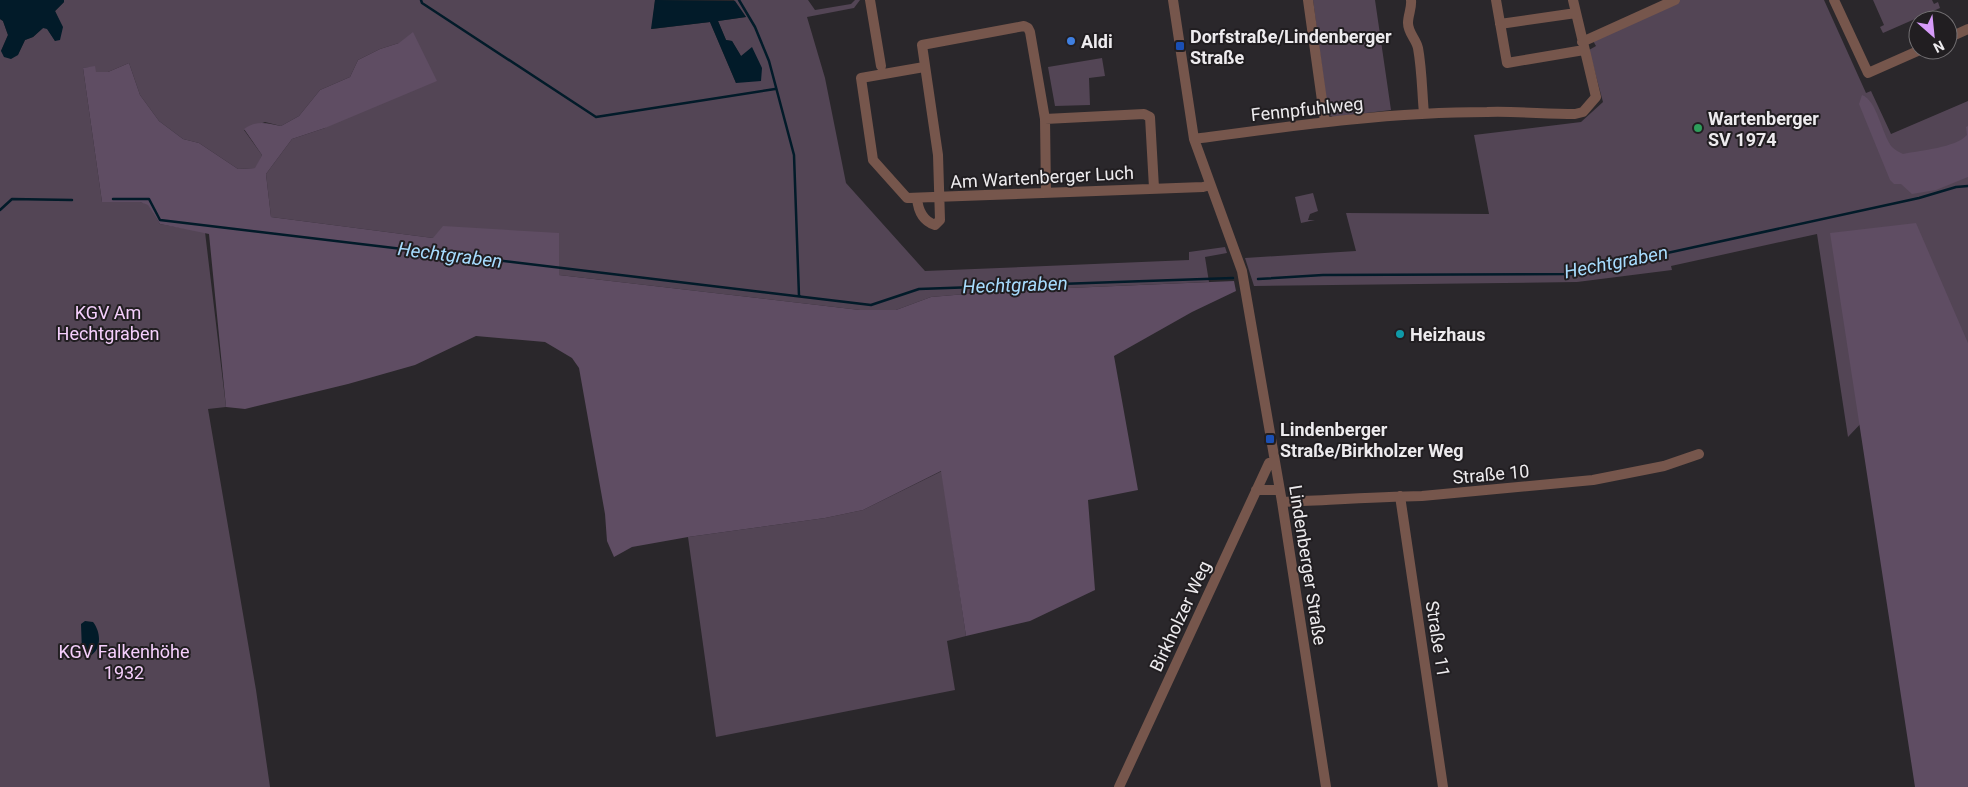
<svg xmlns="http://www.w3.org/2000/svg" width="1968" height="787" font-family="Roboto,sans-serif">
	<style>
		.green { fill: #534555 }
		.forest { fill: #5f4d63 }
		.water { fill: #021b29 }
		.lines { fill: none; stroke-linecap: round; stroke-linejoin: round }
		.stream { stroke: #021b29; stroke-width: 2.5 }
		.minor { stroke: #76564c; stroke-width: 10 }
		.shop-dot { fill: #3f7fe0; stroke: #211e21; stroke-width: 2 }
		.transit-dot { fill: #1a4fb4; stroke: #211e21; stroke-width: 2 }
		.leisure-dot { fill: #2e9e5b; stroke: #211e21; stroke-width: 2 }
		.culture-dot { fill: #0f9aa8; stroke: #211e21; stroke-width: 2 }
		.labels { text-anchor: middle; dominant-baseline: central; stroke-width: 4; stroke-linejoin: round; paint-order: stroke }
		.poi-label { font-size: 18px; font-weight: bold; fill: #edebee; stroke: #211e21; text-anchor: start }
		.street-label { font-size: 18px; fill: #edebee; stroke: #211e21 }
		.park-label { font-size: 18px; fill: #f5cffc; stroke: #211e21 }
		.water-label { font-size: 19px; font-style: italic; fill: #a7dcfe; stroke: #211e21 }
	</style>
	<rect width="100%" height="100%" fill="#2a272b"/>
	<!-- green -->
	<path class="green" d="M64,0H655L652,29L710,22L736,83L741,56L732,41L726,40L718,21L746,17L734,0H808L815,10L851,4L855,0H860L854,8L807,17L825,78L846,183L925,271L1189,260V252L1225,247L1227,253L1205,257L1209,282L1001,291L931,297L896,310H860L559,275V233L433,238L271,217L266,174L292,139L325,128L399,43L380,49L358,60L350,77L320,90L299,116L281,126L265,122L244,130L262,155L256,168L238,169L199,143L183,139L159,121L140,95L129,63L108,72H95V67L83,68L102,202H140L148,204L160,224L205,232L226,407L208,409L256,690L270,787H0V19L3,21L8,35L1,51L18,54L25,40L33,37L43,28H47L55,41L62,27L55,11L64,2Z
		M1313,0H1375L1391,110L1333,117L1328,114Z
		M1680,0H1824L1866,93L1871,91L1891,134L1968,101V787L1866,418L1848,437L1817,234L1671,266L1672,270L1577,282L1254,286L1245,258L1356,251L1346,213L1489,214L1474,135L1581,122L1603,102L1589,50L1596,46L1592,39Z
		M1873,0H1932L1934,4L1938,2L1940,8L1883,33L1880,27L1884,25Z
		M1102,58L1105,76L1089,78L1090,105L1055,106L1048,67Z
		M1313,193L1318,211L1310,214L1308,220H1315L1301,223L1295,197Z
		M942,471L966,636L947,641L955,690L716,737L688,537L825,518L863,510Z"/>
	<!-- forest -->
	<path class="forest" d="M413,32L437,81L325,128L292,139L266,174L271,217L433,238L443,226L559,233V275L860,310H896L931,297L1001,291L1234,281L1236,291L1192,312L1114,356L1138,490L1088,500L1095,590L1030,621L966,636L941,471L863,510L825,518L688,537L632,547L614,557L607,541L605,514L579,368L572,358L545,342L476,336L415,365L348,384L245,409L226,407L209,234L160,224L148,205L140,202H102L83,68L95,66L96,72H108L129,63L140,95L159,121L183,139L199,143L238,169L255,168L262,155L244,129C256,120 267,123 281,126L299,116L320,90L350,77L358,60L380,49L399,43Z
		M1862,95C1877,100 1882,135 1892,147C1895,150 1899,152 1903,154C1921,150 1955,148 1967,135L1966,127L1968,126V177L1936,190L1912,194L1901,184H1894L1890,180L1859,104Z
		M1916,223L1968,343V787H1915L1830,233Z"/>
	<!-- water -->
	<path class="water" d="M0,0H64V2L55,11L63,27L60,40L55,41L47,29L43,28L33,37L25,40L18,55L11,59L4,57L1,51L8,35L3,21L0,19Z
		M655,0L735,1L746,17L718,21L726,40L732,41L741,56L752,47L762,68L761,81L736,83L710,22L651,29Z
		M85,621L93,622C101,632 102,649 90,656L85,655L82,652L81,624Z"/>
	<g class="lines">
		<!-- stream -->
		<path class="stream" d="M421,0L422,3L596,117L775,89
			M739,0L755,27L769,61L794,155L799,296
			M113,199H149L160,220L871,305L919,289L1233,278
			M0,210L12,199L72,200
			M1258,279L1323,275L1571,274L1919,198L1956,187L1968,186"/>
		<!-- minor -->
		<path class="minor" d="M870,0L881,66
			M1173,0L1194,139L1242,271L1282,502L1326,787
			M1308,0L1325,122
			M1411,0C1412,8 1408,15 1408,23C1408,33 1416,39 1418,48C1422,70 1422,92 1424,114
			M1496,0L1507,63L1584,50
			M1834,0L1868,73L1920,50
			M1500,24L1576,13
			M1948,38L1968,29
			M1582,42L1675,0
			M924,67L861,78L873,160L907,198L1203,187L1210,185
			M1045,119L1144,114L1150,117L1154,188
			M1194,139C1291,126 1389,112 1487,112C1516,111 1545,114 1575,114L1583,112L1596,97L1573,0
			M917,198C918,210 923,221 935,225L940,220L938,155L922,45L1024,26L1028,28L1030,32L1045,119L1046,193
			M1256,490H1279
			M1400,496L1443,787
			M1282,502C1329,500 1376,497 1422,496L1593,480L1664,466L1699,454
			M1119,787L1269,463L1274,462"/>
	</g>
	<!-- markers -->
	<circle class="shop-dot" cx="1071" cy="41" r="5"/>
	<g class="transit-dot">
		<rect x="1175" y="41" width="10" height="10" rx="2.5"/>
		<rect x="1265" y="434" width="10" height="10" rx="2.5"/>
	</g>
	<circle class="leisure-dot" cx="1698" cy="128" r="5"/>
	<circle class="culture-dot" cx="1400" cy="334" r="5"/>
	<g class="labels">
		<!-- poi labels -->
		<g class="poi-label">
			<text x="1190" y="36">Dorfstraße/Lindenberger<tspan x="1190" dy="21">Straße</tspan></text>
			<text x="1081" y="41">Aldi</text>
			<text x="1708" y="118">Wartenberger<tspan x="1708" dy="21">SV 1974</tspan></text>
			<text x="1410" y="334">Heizhaus</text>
			<text x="1280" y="429">Lindenberger<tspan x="1280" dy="21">Straße/Birkholzer Weg</tspan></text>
		</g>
		<!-- street labels -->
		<g class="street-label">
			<text transform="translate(1307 109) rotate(-6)">Fennpfuhlweg</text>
			<text transform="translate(1042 177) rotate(-3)">Am Wartenberger Luch</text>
			<text transform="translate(1491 474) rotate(-5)">Straße 10</text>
			<text transform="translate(1308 565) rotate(81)">Lindenberger Straße</text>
			<text transform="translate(1180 616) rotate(-65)">Birkholzer Weg</text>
			<text transform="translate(1438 639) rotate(81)">Straße 11</text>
		</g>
		<!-- park labels -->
		<g class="park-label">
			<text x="108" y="312">KGV Am<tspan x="108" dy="21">Hechtgraben</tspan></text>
			<text x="124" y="651">KGV Falkenhöhe<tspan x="124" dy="21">1932</tspan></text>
		</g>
		<!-- water labels -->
		<g class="water-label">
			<text transform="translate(450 255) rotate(7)">Hechtgraben</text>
			<text transform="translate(1616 262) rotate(-11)">Hechtgraben</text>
			<text transform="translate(1015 285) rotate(-2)">Hechtgraben</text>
		</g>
	</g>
	<!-- north arrow -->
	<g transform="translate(1933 35) rotate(153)"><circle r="24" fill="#211e21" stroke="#737073"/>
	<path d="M0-4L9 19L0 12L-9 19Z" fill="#d69bf9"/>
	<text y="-8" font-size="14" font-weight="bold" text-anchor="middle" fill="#edebee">N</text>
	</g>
</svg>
